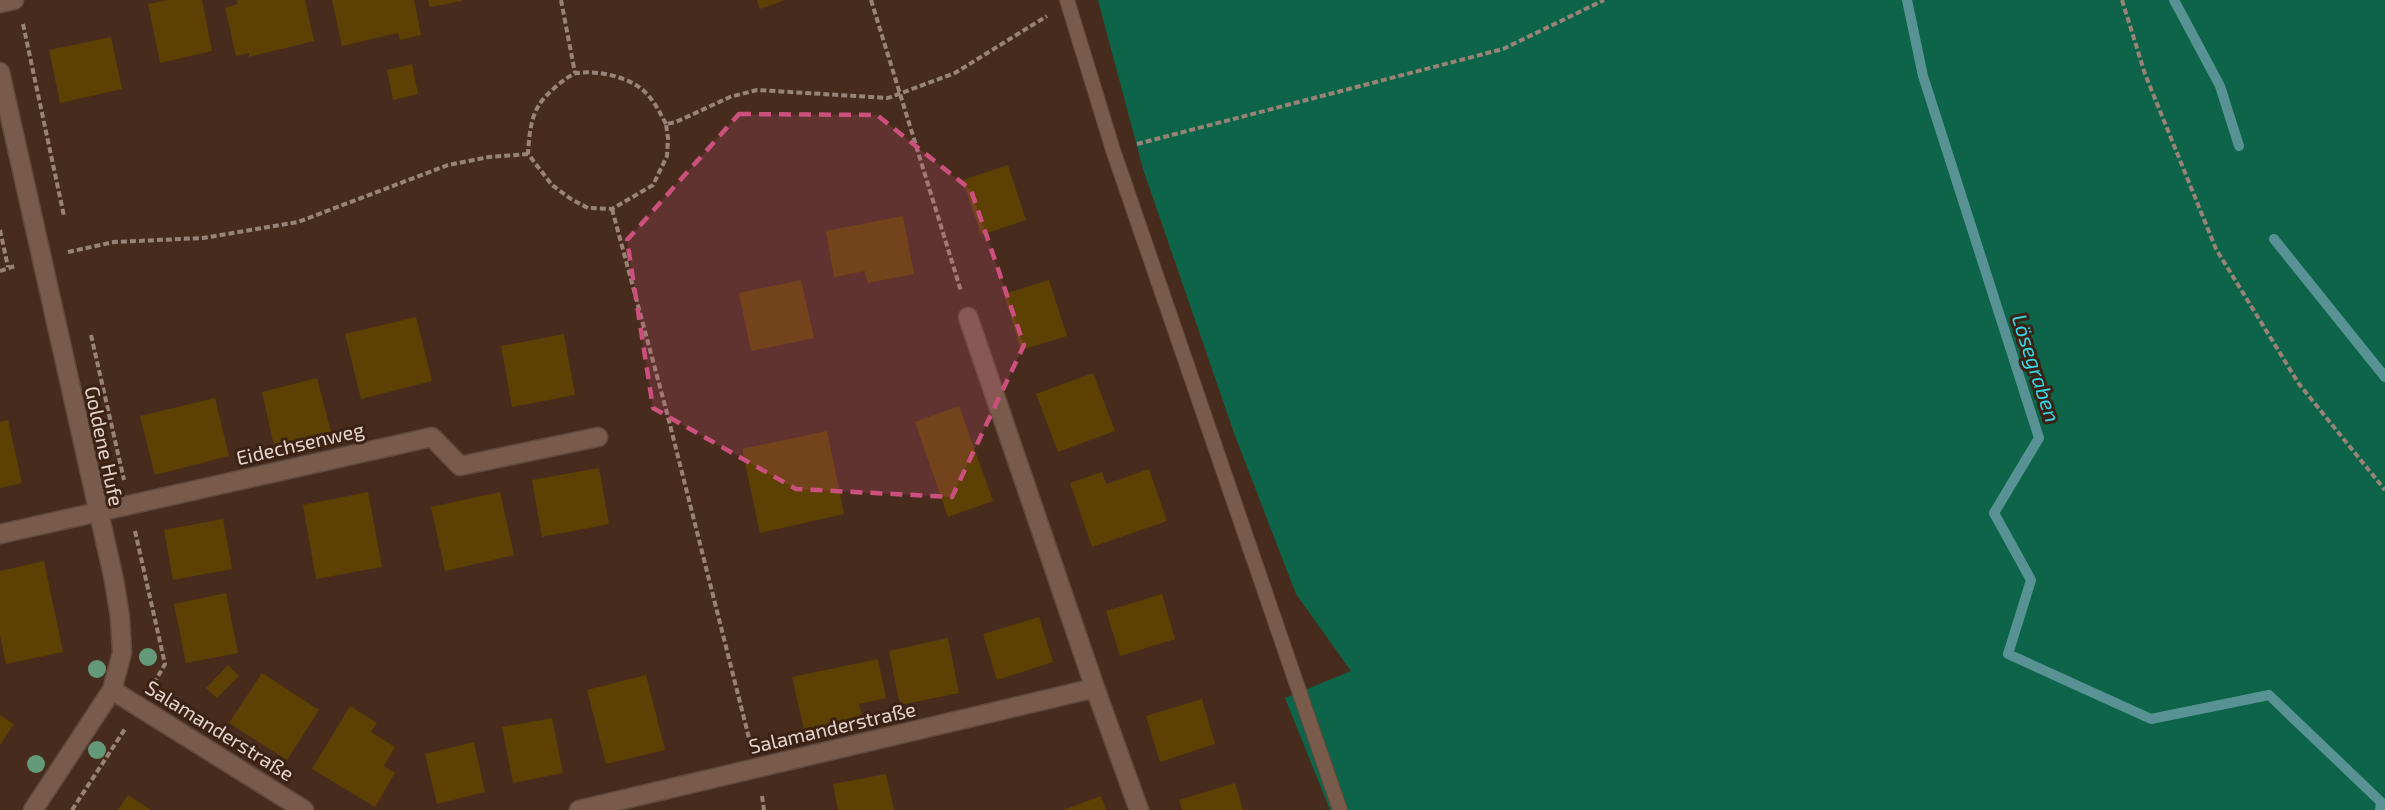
<svg xmlns="http://www.w3.org/2000/svg" width="2385" height="810" font-family="'Exo 2',sans-serif">
	<style>
		.green { fill: #0d6448 }
		.lines { fill: none; stroke-linecap: round; stroke-linejoin: round }
		.stream { stroke: #599294; stroke-width: 10 }
		.building { fill: #5d4004 }
		.service-casing { stroke: #604a3d; stroke-width: 16 }
		.minor-casing { stroke: #604a3d; stroke-width: 21 }
		.path { stroke: #998377; stroke-width: 4; stroke-dasharray: 6 3; stroke-linecap: butt }
		.service { stroke: #785b4b; stroke-width: 14 }
		.minor { stroke: #785b4b; stroke-width: 18 }
		.tree { fill: #649a79 }
		.marked { fill: #cc507d; fill-opacity: 0.2; stroke: #cc507d; stroke-width: 4.5; stroke-dasharray: 12 8; stroke-linejoin: round }
		.labels { text-anchor: middle; dominant-baseline: central; stroke-width: 6; stroke-linejoin: round; paint-order: stroke }
		.street-label { font-size: 20px; fill: #e5d4cb; stroke: #3c2214 }
		.water-label { font-size: 21px; font-style: italic; fill: #34dae9; stroke: #3c2214 }
	</style>
	<rect width="100%" height="100%" fill="#472c1d"/>
	<!-- green -->
	<path class="green" d="M1098,0H2385V810H1330L1285,698L1351,671L1296,594L1234,433L1143,169Z"/>
	<g class="lines">
		<!-- stream -->
		<path class="stream" d="M1907,0L1923,76L2039,438L1994,513L2031,580L2008,654L2151,719L2269,695L2381,802L2380,810
			M2174,0L2220,86L2239,146
			M2274,239L2385,377"/>
	</g>
	<!-- building -->
	<path class="building" d="M167,0H202L212,51L160,63L148,4Z
		M237,0H305L314,41L249,57V53L236,56L225,8L238,4Z
		M332,0H414L421,35L400,40L398,33L342,46Z
		M428,0H462V1L430,7Z
		M757,0H785L760,9Z
		M111,37L122,89L60,103L49,50Z
		M412,64L418,94L393,100L387,70Z
		M1008,165L1026,220L981,235L963,180Z
		M903,216L914,274L868,283L865,271L834,277L826,231Z
		M801,280L814,338L751,351L739,293Z
		M1049,280L1067,336L1021,350L1004,294Z
		M416,317L432,381L361,399L345,334Z
		M564,334L575,395L512,407L501,346Z
		M1093,373L1115,431L1058,452L1036,394Z
		M317,378L331,432L274,446L262,392Z
		M215,398L229,456L155,475L140,416Z
		M959,406L993,501L948,517L915,422Z
		M8,420L22,483L0,488V422Z
		M827,431L844,514L760,533L742,449Z
		M599,468L609,524L542,537L532,480Z
		M1149,469L1167,521L1092,547L1070,483L1102,472L1106,484Z
		M368,492L382,567L316,579L303,505Z
		M500,492L514,555L445,571L431,507Z
		M223,519L232,569L173,580L164,530Z
		M44,561L63,652L6,664L0,636V571Z
		M226,593L238,653L186,663L174,604Z
		M1162,594L1175,639L1120,656L1106,611Z
		M1039,617L1053,662L997,680L983,634Z
		M948,638L959,693L900,705L889,651Z
		M878,659L886,698L859,704L863,721L805,734L792,677Z
		M228,665L239,676L217,698L206,688Z
		M262,673L319,710L287,760L229,723Z
		M646,675L665,750L606,764L587,690Z
		M1202,699L1215,744L1160,762L1146,716Z
		M350,706L377,723L371,732L395,747L384,766L395,773L375,807L312,769Z
		M0,715L14,724L0,745Z
		M552,718L563,773L513,783L502,727Z
		M474,742L485,792L437,804L425,754Z
		M886,774L894,810H838L833,784Z
		M1235,783L1243,810H1182L1179,800Z
		M128,795L151,810H118Z
		M1101,796L1106,810H1063Z"/>
	<g class="lines">
		<defs>
			<path id="service" d="M1067,0L1113,150L1340,810"/>
			<path id="minor" d="M0,3L14,0
				M0,72L114,580L120,617L122,653L112,690L33,810
				M968,317L1095,688L1139,810
				M0,534L432,437L460,466L598,437
				M112,690L304,810
				M579,810L1095,688"/>
		</defs>
		<!-- service casing -->
		<use href="#service" class="service-casing"/>
		<!-- minor casing -->
		<use href="#minor" class="minor-casing"/>
		<!-- path -->
		<path class="path" d="M561,0L575,73
			M871,0L961,291
			M2122,0L2145,74L2216,249L2299,384L2385,490
			M23,24L64,216
			M666,124C660,113 655,102 646,93C631,77 598,70 577,73C567,75 544,96 539,105C530,119 529,139 528,154L552,185L571,199L588,208L612,209L653,185L667,156L668,138L666,124L676,122L730,97L757,90L888,98L955,73L1047,16
			M1137,144L1503,49L1604,0
			M612,209L667,413L750,742
			M0,230L8,267
			M68,252L114,242L203,238L298,222L448,165L489,157L528,154
			M0,271L15,266
			M91,335L124,480
			M135,531L165,664L153,685
			M762,796L764,810
			M72,810L125,729"/>
		<!-- service -->
		<use href="#service" class="service"/>
		<!-- minor -->
		<use href="#minor" class="minor"/>
	</g>
	<!-- trees -->
	<g class="tree">
		<circle cx="148" cy="657" r="9"/>
		<circle cx="97" cy="669" r="9"/>
		<circle cx="97" cy="750" r="9"/>
		<circle cx="36" cy="764" r="9"/>
	</g>
	<!-- marked area -->
	<path class="marked" d="M739,114L877,115L971,190L1024,345L952,497L796,489L653,408L627,240Z"/>
	<g class="labels">
		<!-- street labels -->
		<g class="street-label">
			<text transform="translate(300 443) rotate(-13)">Eidechsenweg</text>
			<text transform="translate(105 446) rotate(78)">Goldene Hufe</text>
			<text transform="translate(832 727) rotate(-13)">Salamanderstraße</text>
			<text transform="translate(220 730) rotate(32)">Salamanderstraße</text>
		</g>
		<!-- water labels -->
		<g class="water-label">
			<text transform="translate(2037 368) rotate(72)">Lösegraben</text>
		</g>
	</g>
</svg>
